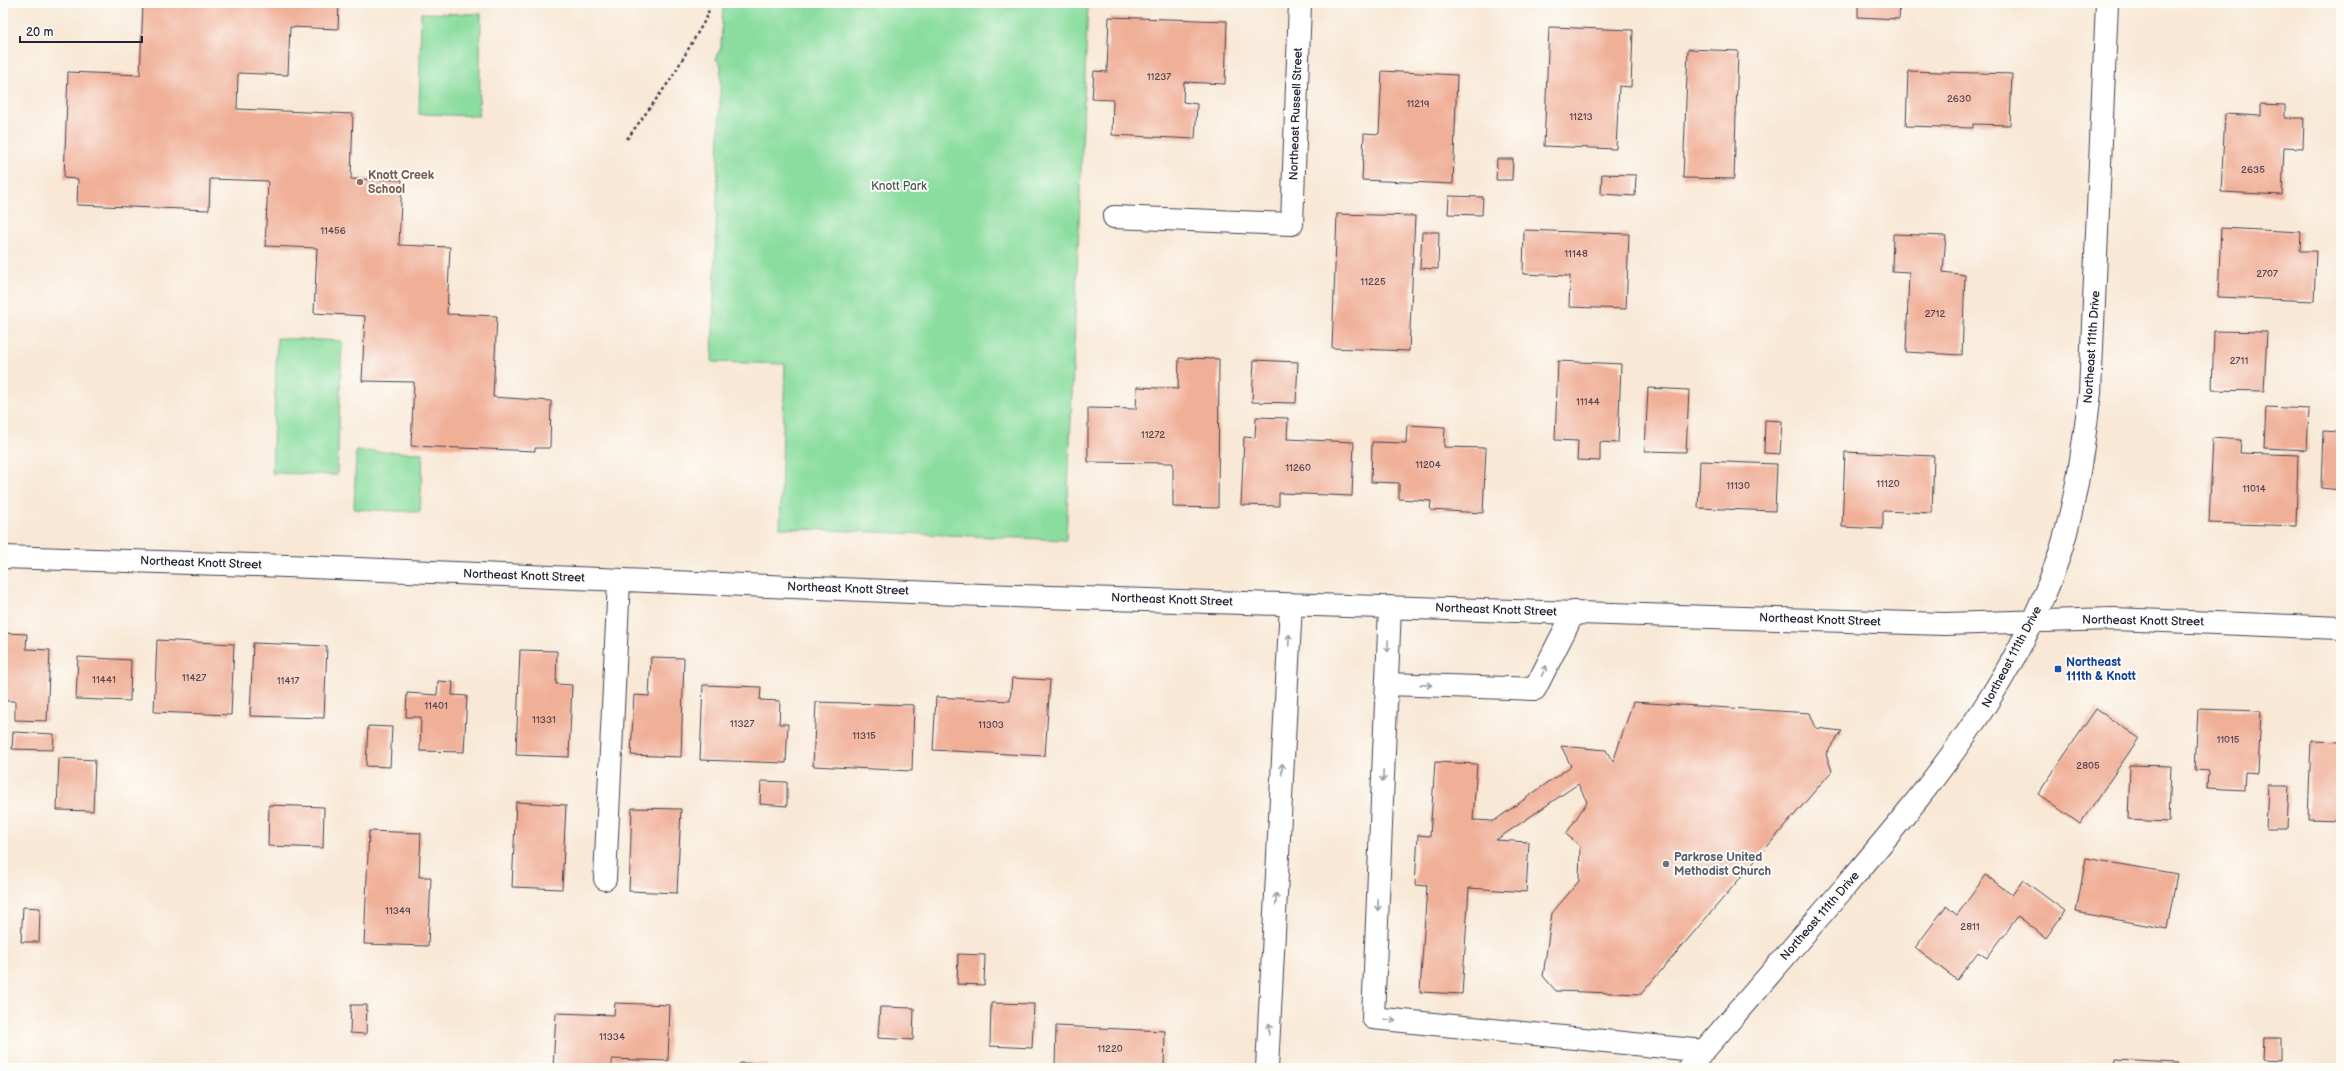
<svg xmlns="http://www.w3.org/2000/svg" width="2344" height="1071" font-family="'Balsamiq Sans',sans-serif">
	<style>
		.green { fill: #8add9f; stroke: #56806d }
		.building { fill: #f0af97 }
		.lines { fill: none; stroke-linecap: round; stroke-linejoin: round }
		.minor-casing { stroke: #424052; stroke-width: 24 }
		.path { stroke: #424052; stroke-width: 2.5; stroke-dasharray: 3 3; stroke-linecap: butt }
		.minor { stroke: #fff; stroke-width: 22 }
		.oneway { stroke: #9c9ca7 }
		.education-dot { fill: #8d6e63; stroke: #fdfcf7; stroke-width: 1.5 }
		.transit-dot { fill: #1a4fb4; stroke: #fdfcf7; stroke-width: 1.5 }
		.worship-dot { fill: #6b7280; stroke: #fdfcf7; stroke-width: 1.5 }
		.labels { text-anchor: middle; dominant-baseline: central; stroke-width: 4; stroke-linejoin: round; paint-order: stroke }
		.number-label { font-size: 10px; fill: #564552 }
		.street-label { font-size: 12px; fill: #22223b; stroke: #fdfcf7 }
		.education-label { font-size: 12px; font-weight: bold; fill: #785e54; stroke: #fdfcf7; text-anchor: start }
		.park-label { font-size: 12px; fill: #415a59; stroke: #fdfcf7 }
		.transit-label { font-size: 12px; font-weight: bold; fill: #164399; stroke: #fdfcf7; text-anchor: start }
		.worship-label { font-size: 12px; font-weight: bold; fill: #5b616d; stroke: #fdfcf7; text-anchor: start }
	</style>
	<rect width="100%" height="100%" fill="#fdfcf7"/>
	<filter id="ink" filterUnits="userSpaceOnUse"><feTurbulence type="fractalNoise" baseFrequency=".025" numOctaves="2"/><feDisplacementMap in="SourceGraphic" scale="8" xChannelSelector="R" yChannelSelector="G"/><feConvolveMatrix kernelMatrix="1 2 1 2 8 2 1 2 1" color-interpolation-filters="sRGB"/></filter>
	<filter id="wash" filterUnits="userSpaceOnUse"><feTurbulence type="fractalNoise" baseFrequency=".012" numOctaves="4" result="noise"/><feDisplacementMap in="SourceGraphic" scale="16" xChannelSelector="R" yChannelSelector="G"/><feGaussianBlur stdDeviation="0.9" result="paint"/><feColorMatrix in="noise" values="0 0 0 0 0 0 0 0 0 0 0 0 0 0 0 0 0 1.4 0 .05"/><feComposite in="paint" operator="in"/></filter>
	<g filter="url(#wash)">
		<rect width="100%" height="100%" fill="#f8e8d5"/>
		<!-- green -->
		<path class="green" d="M723,3H1088L1066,540L780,528L785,364L712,362L721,65L716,59L721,47Z
			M421,13L481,14L479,116L419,114Z
			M277,338L342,341L337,475L272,473Z
			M356,451L423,453L420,512L354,509Z"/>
		<g id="blocks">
			<!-- building -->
			<path class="building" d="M143,3H339L338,29L290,27L288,75L238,73L237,109L353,114L351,179L402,180L399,245L450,247L447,314L497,316L493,397L551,401L550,448H535V451L411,446L414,382L362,381L365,316L314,313L317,248L265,246L268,181L210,179L209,210L77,205L78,179L64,178L68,72L140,75Z
				M1858,3H1900L1899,19L1858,17Z
				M1109,17L1227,21L1225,84L1184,82L1183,102L1197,104L1195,139L1112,135L1113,100L1092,99L1094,71L1107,72Z
				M1549,27L1633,30L1631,87L1619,86L1616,149L1544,146Z
				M1688,49L1738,51L1734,179L1683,178Z
				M1382,71L1457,75L1453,184L1362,180L1364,133L1379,134Z
				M1908,71L2012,74L2010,125L1973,124V128L1906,126Z
				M2261,104L2285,105V118H2304L2303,148L2284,147L2282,195L2221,192L2225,114L2261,116Z
				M1497,159H1513L1512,180H1496Z
				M1602,174L1636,175L1635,196L1601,194Z
				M1449,196L1483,197L1482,215L1448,214Z
				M1337,214L1415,216L1409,351L1332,348Z
				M2221,228L2301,232L2300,251H2316L2314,301L2218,297Z
				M1524,230L1629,234L1626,309L1569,307L1570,276L1523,274Z
				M1422,232H1439L1438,269L1420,268Z
				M1893,234L1946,236L1943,272L1965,275L1962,355L1906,352L1909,272L1892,271Z
				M2214,331L2267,332L2264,391L2212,390Z
				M1179,358L1219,359L1218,508L1173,507V463L1088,462V408L1136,409L1137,387L1178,389Z
				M1254,360L1298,362L1296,403L1252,402Z
				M1558,361L1621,364L1618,443L1600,442V461L1577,460L1578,441L1555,440Z
				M1648,388L1689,390L1686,452L1645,451Z
				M2266,407L2309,409L2307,450L2264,448Z
				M1256,417L1288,418L1287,439L1354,442L1352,496L1279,493V506L1241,505L1244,437L1255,438Z
				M1765,420L1782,421L1780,454L1764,453Z
				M1407,425L1445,427L1444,447L1486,448L1483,513L1430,510L1431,501L1399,499V483L1371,482L1372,442L1406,443Z
				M2323,431L2341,432V490L2321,488Z
				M2213,438L2241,440L2240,453L2298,455L2296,526L2209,523Z
				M1845,452L1934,456L1932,513L1883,511V529L1842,527Z
				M1700,461L1777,464L1775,511L1698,508Z
				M3,633L27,634L26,649L50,650L47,721L15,720V701H3Z
				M157,640L234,644L231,715L154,712Z
				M253,643L327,646L324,718L250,716Z
				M520,650L557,651L556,684L572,685L569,757L516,755Z
				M78,657L131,660L130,701L76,699Z
				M651,657L684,658L681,757L631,755L634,695L649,696Z
				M1012,678L1050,680L1045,756L933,750L936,697L1010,701Z
				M438,681L453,682L452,695L467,696L464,752L420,751L421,717H406L407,693L437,695Z
				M703,685L761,687L760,700L780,701L779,724H788L786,763L700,760Z
				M816,702L914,705L912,771L813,766Z
				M1633,702L1810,713L1816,728L1842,731L1826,754L1832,771L1641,994L1556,991L1543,976L1552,913L1579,881L1580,846L1566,834L1587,802L1578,784L1496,840L1529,842L1526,892L1469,888L1462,994L1420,992L1427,886L1415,885L1418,835L1430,836L1435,762L1477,764L1473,820L1494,821L1571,766L1561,746L1606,750L1613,762Z
				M2096,709L2139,738L2080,824L2038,794Z
				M2198,709L2261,711L2258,773L2245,772L2244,790L2207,788L2208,771L2195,770Z
				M368,726L392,727L390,767L366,766Z
				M13,732L54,734L53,750L12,749Z
				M2311,741L2341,742V820L2308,819Z
				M59,758L95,760L93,811L57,810Z
				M2130,765L2171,766L2169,822L2128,820Z
				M761,781L787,782V806L760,804Z
				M2268,785H2289L2287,829H2266Z
				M516,802L566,805L562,889L512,887Z
				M269,805L324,807L323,848L268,846Z
				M632,808L681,809L677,893L629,891Z
				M369,831L421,833L419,877H431L428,946L364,944Z
				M2086,858L2177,874L2167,929L2076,912Z
				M1986,875L2012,895L2023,880L2065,911L2046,938L2018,916L1987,958L1978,952L1957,980L1915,948L1946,906L1957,915Z
				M23,907L40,908L39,942H21Z
				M958,954L985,955L984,985L957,984Z
				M615,1003L670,1005L668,1061L612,1059V1068H553L556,1013L614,1015Z
				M991,1003L1034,1004L1032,1048L990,1046Z
				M351,1005H367L366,1034L350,1033Z
				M880,1007L914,1008L913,1040L878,1038Z
				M1056,1026L1165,1031L1164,1068H1055Z
				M2264,1038H2281V1060L2263,1059Z
				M2116,1060L2178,1063V1068H2115Z
				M740,1063L767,1064V1068H739Z"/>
		</g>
	</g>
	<g filter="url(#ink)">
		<use href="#blocks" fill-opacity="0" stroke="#424052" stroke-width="1"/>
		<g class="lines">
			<defs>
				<path id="minor" d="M1114,217L1292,224L1300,3
					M3,557L287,566L982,595L1944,624L2113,619L2341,628
					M1390,607L1373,1018L1704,1051
					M1387,684L1535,689L1574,612
					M605,879L619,580
					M1267,1068L1291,604
					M1689,1068C1741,1008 1793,948 1844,888C1929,788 2015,685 2058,559C2076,505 2083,449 2090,393L2107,3"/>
			</defs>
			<!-- minor casing -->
			<use href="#minor" class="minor-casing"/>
			<!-- path -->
			<path class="path" d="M627,139L671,79L708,15L709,3"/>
			<!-- minor -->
			<use href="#minor" class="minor"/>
		</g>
		<!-- one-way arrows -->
		<defs><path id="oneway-shaft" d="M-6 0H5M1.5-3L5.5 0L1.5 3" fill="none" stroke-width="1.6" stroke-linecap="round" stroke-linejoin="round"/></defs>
		<g class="oneway">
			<use href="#oneway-shaft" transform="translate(1289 640) rotate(-87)"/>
			<use href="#oneway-shaft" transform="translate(1388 646) rotate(92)"/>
			<use href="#oneway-shaft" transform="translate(1544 671) rotate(-64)"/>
			<use href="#oneway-shaft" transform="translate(1426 685) rotate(2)"/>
			<use href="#oneway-shaft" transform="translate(1282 769) rotate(-87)"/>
			<use href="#oneway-shaft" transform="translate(1383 776) rotate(92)"/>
			<use href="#oneway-shaft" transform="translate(1276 899) rotate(-87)"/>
			<use href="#oneway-shaft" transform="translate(1378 905) rotate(92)"/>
			<use href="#oneway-shaft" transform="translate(1390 1020) rotate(6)"/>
			<use href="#oneway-shaft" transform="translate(1269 1029) rotate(-87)"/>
		</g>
	</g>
	<!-- markers -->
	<circle class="education-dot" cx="360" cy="182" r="4"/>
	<rect class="transit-dot" x="2054" y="665" width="8" height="8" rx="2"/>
	<circle class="worship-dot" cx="1666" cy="864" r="4"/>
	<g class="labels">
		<!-- number labels -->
		<g class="number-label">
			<text x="1159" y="77">11237</text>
			<text x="1959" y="99">2630</text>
			<text x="1418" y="104">11219</text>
			<text x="1581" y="117">11213</text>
			<text x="2253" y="170">2635</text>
			<text x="333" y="231">11456</text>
			<text x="1576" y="254">11148</text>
			<text x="2267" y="274">2707</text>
			<text x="1373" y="282">11225</text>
			<text x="1935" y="314">2712</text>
			<text x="2239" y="361">2711</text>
			<text x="1588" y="402">11144</text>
			<text x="1153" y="435">11272</text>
			<text x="1428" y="465">11204</text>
			<text x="1298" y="468">11260</text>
			<text x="1888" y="484">11120</text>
			<text x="1738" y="486">11130</text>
			<text x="2254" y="489">11014</text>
			<text x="194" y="678">11427</text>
			<text x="104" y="680">11441</text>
			<text x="288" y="681">11417</text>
			<text x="436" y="706">11401</text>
			<text x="544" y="720">11331</text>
			<text x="742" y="724">11327</text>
			<text x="991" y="725">11303</text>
			<text x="864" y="736">11315</text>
			<text x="2228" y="740">11015</text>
			<text x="2088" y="766">2805</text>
			<text x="398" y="911">11349</text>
			<text x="1970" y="927">2811</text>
			<text x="612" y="1037">11334</text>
			<text x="1110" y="1049">11220</text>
		</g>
		<!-- street labels -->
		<g class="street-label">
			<text transform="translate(1296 114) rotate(-88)">Northeast Russell Street</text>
			<text transform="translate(2092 347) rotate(-86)">Northeast 111th Drive</text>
			<text transform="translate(201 563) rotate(2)">Northeast Knott Street</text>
			<text transform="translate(524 576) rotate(2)">Northeast Knott Street</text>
			<text transform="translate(848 589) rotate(2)">Northeast Knott Street</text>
			<text transform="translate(1172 600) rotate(2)">Northeast Knott Street</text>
			<text transform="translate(1496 610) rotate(2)">Northeast Knott Street</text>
			<text transform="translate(1820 620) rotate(2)">Northeast Knott Street</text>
			<text transform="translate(2143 621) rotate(1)">Northeast Knott Street</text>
			<text transform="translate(2012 657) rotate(-62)">Northeast 111th Drive</text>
			<text transform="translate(1820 916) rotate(-49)">Northeast 111th Drive</text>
		</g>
		<!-- education labels -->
		<g class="education-label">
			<text x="368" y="175">Knott Creek<tspan x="368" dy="14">School</tspan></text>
		</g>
		<!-- park labels -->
		<g class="park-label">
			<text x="899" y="186">Knott Park</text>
		</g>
		<!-- transit labels -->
		<g class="transit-label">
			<text x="2066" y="662">Northeast<tspan x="2066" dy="14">111th &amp; Knott</tspan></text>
		</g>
		<!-- worship labels -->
		<g class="worship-label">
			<text x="1674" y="857">Parkrose United<tspan x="1674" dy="14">Methodist Church</tspan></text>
		</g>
	</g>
	<!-- margin -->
	<rect width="2344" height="1071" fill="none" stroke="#fdfcf7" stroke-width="16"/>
	<!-- scale -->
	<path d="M20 36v6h122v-6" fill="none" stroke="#22223b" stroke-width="2"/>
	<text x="26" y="36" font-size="12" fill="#22223b" stroke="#fdfcf7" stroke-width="3" paint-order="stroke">20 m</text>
</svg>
